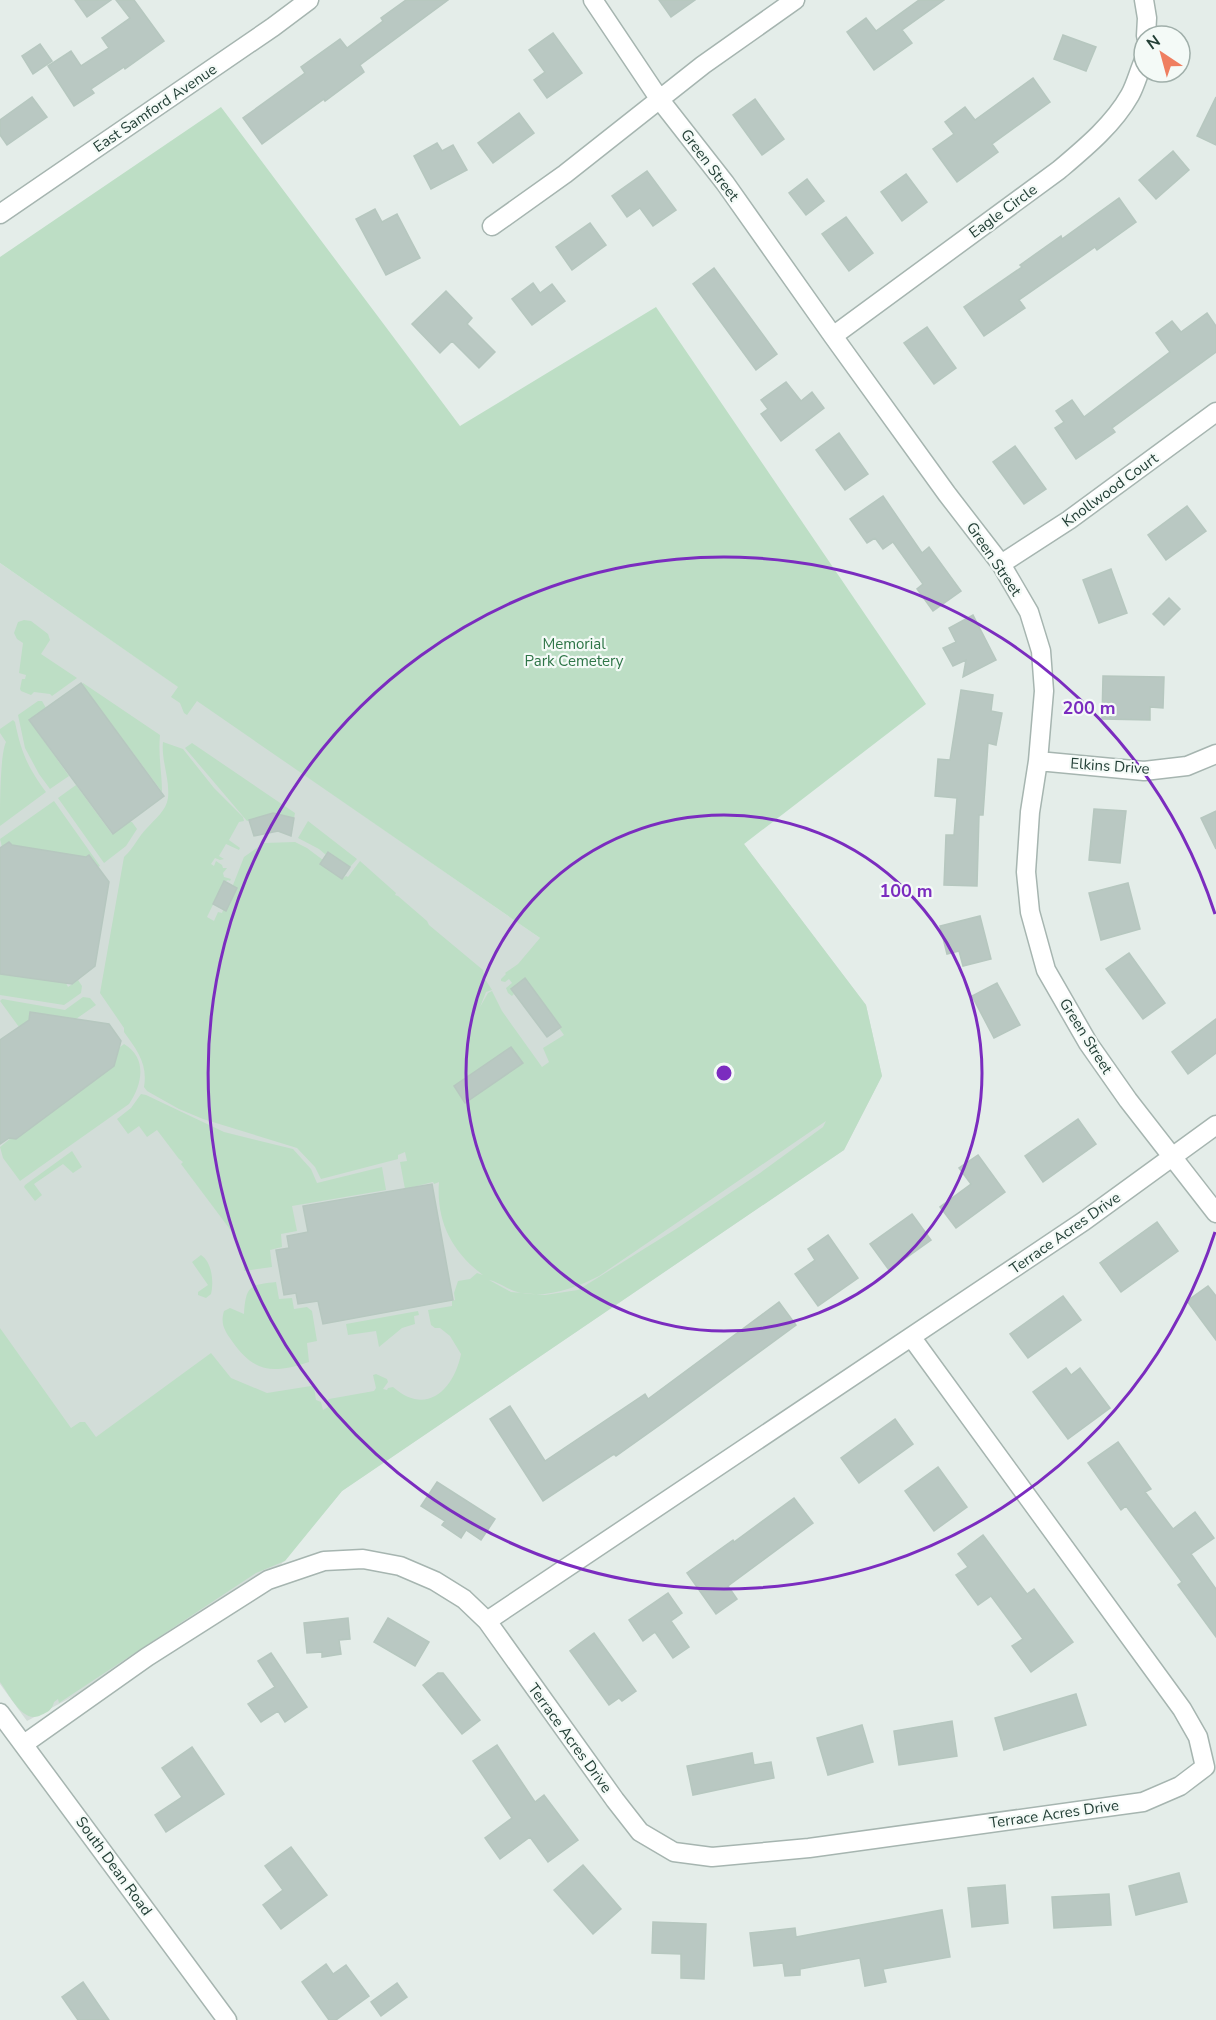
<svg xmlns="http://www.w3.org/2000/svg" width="1216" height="2020" font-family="'Nunito Sans',sans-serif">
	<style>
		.built { fill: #d2ddd8 }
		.green { fill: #bddec5; fill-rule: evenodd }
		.building { fill: #b9c8c2; stroke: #b6c7bf; stroke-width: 1.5 }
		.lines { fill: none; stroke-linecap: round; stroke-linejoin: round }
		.minor-casing { stroke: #a6b5b0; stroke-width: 21 }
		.minor { stroke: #fff; stroke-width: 18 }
		.ring { fill: none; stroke: #7b2cbf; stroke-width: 3 }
		.labels { text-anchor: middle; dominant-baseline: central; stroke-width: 4.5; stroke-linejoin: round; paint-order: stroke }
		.street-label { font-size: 15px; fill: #233f36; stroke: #f4faf7 }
		.park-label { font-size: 15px; fill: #2e7547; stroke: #f4faf7 }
		.centre { fill: #7b2cbf; stroke: #f4faf7; stroke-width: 3 }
		.ring-label { font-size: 18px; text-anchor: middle; font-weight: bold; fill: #7b2cbf; stroke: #f4faf7; stroke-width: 4.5; stroke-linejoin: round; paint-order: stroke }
	</style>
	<rect width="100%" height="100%" fill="#e4ede9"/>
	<!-- built -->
	<path class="built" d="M0,563L540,938L744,844L866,1005L882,1076L844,1150L342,1491L268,1580L147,1657L27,1721L0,1684Z"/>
	<!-- green -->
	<path class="green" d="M221,107L460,426L656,307L926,704L744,844L866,1005L882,1076L844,1150L342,1491L285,1561L256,1573L59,1703L58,1699L54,1702C52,1710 48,1712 41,1715C23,1725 9,1694 0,1682V1328L71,1428L80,1422H85L96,1437L211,1353L231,1378L267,1393L311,1386L314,1387L316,1400L321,1402L323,1410L328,1407L327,1401L329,1399L374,1391L376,1388L373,1375L376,1374L387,1379L388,1382L383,1389L387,1390L388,1388L393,1387C427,1417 454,1389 461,1354L450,1336L440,1328H435L431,1325L428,1310L452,1306V1301L455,1300L454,1293L458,1281L470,1279L477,1273L483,1275C452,1252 436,1221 439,1182L434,1184L433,1182L405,1189L400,1162L407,1161L405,1152L398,1155V1159L321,1179L315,1167L297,1148L203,1119L179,1109L147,1091L144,1087C148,1064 137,1050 124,1032V1028L100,993L124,857C134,848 138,837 147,828C155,819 166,811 168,798C170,779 161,760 163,742L183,749L214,788L243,817L244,821L239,822L229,840L240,848L239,850L226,844L219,856L224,859L220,860L215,858L211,864L214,866L216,861L222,865L223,868H227L223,873L224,877L231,879L230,881L228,880L224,882L207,917L214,921L218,912L222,913L244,857L264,843L295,842L307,848L323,860L320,864L342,879L346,876L348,877L360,861L396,893L395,895L398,896L427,921L429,925L483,970L485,979L492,990L486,992L480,1007L488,993L492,991L502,1011L542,1067L549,1062L543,1048L564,1035L559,1028L561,1026L525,979L511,989L514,994L512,996L508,993L506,988L512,983L509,979L505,982L501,981V979L506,974L505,973L518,964L540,938L197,701L187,715L184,713L180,703L171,697L178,687L0,563V257ZM511,1047L522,1063L465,1102L454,1086ZM826,1121L823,1127L760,1173L676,1229L578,1290L545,1295L511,1292L489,1280C496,1281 506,1288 514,1291C542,1300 574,1289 599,1276Z
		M24,620L31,621L48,634L50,640L41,654L77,678L52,696L50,694L34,692L31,695L21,691L20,689L22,679H25L26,675L19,673L23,643L17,639L14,633L18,622Z
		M83,683L160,735C158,755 162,773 162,792L82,684Z
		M38,701H42L46,708L29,720L69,776L50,789L39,774L25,748L18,715Z
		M13,720L15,722C21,752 28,768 46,792L0,826C0,808 0,754 6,742L0,733V729Z
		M192,743L295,813L294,818L273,813L247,821L185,748Z
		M76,785L112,834L129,822H132L137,829L126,846L104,863L58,798Z
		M54,801L100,866L98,867L89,855L86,857L12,845L9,842L2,847L0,839Z
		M308,821L357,859L350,867L329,852L326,855L319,849L298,838Z
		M0,974L66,983L68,987L78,980L82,986L81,993L64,1005L0,995Z
		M83,997L90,998L96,1005L76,1019L31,1012L29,1020L19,1027L0,1001L2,999L65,1010Z
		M124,1044C148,1058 142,1085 129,1104L20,1181L3,1158L0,1147L11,1138L16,1139L114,1066L119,1048Z
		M141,1094L146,1095L224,1132L293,1149L311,1169L317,1183L382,1167L386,1190L292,1206L297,1231L281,1234L282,1247L270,1250L272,1267L244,1271C244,1260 237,1250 238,1240L181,1164L183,1162L179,1159L157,1130L147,1137L139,1126L128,1134L117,1119L131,1108Z
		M72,1151L82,1167L73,1173L63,1164L34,1184L42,1195L35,1201L24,1187L25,1185Z
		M201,1255C212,1262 214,1282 211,1294L206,1298L198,1295V1292L208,1285L192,1262Z
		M276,1282L279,1299L292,1298L294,1309L307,1307L312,1311L317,1341L307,1343L309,1362C273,1374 254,1373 232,1341C225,1331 220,1324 224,1311L230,1308L244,1314C246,1286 249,1285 276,1282Z
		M418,1311L419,1315L414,1316L415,1324L402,1328L379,1347L376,1331L348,1335L346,1324Z"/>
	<!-- building -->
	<path class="building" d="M75,0H111L87,17Z
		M116,0H134L164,41L125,69L124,67L91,89L94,93L74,106L48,66L71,51L81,66L109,48L102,38L130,18Z
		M406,0H448L360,65L364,72L325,101L324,99L262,144L243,118L305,73L301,67L340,39L347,48L383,21L381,18Z
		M659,0H695L671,17Z
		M919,0H944L902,30L912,43L874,70L847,32L866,18L876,31Z
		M553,33L582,73L547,98L534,80L545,72L529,50Z
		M1063,35L1096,47L1086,71L1054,59Z
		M40,44L52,61L33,74L22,56Z
		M1033,78L1050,102L992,144L998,152L957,182L933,149L954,134L945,122L965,107L975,120Z
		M32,97L47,117L7,145L0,135V120Z
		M1216,97V145L1197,136Z
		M755,99L784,139L762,155L733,115Z
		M519,113L534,133L493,163L478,143Z
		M437,143L442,151L453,145L467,170L431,189L414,156Z
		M1173,151L1189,170L1156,199L1139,180Z
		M647,171L676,210L653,226L640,208L627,217L612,196Z
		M906,174L927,202L902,221L881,192Z
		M807,179L824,201L806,215L789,193Z
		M1119,198L1136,222L1097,250L1095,247L1019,300L1025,308L984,336L964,307L1022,267L1020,265L1061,236L1062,239Z
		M375,209L382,222L397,214L420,258L386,275L356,219Z
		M846,217L873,253L849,271L822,234Z
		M590,223L606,245L572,270L556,247Z
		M714,268L777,354L756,370L693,284Z
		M533,283L540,293L552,284L565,301L532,325L512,299Z
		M446,291L472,318L467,324L495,352L479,368L452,341L440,353L412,324Z
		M1207,313L1216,326V352L1112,428L1115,432L1076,459L1055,428L1064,422L1056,411L1072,400L1084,417L1170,352L1156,333L1172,321L1181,332Z
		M927,327L956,368L934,384L904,343Z
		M786,382L801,401L812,392L824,408L781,441L761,414L768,409L761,400Z
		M839,433L868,474L845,490L816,450Z
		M1015,446L1046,489L1024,504L993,462Z
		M883,496L922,553L929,547L961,591L933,611L917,589L923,584L893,542L883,549L875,538L867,543L850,519Z
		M1187,506L1206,531L1166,560L1148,535Z
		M1111,569L1127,613L1099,623L1083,580Z
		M1169,598L1180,609L1164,625L1153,614Z
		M973,615L996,660L963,677L966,660L953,666L943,648L956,642L949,628Z
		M1103,676L1164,677L1163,708L1150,707V720L1102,719Z
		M81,683L164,796L113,834L29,720Z
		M961,690L993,695L991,711L1002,713L996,745L988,743L983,815H979L977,886L944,885L946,835H954L957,798L935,796L938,759L950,760Z
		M1094,809L1126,811L1120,863L1089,860Z
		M1216,811V849L1201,818Z
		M273,813L294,818L291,836L278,831L254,836L249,820Z
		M9,842L12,845L86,857L89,855L109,882L95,966L72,984L0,974V848Z
		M328,852L350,867L342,879L320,864Z
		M224,881L237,888L226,911L213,904Z
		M1128,883L1140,929L1101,940L1089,893Z
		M980,916L991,959L963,966L959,951L947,954L940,926Z
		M1129,953L1165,1003L1143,1019L1106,969Z
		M525,978L561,1027L547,1037L511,989Z
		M997,983L1020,1025L994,1038L972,996Z
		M30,1012L109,1024L121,1041L114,1066L16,1139L9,1138L0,1144V1040L29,1020Z
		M1216,1019V1053L1188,1074L1172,1052Z
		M511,1047L523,1063L465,1103L454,1086Z
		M1078,1119L1096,1144L1043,1182L1025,1156Z
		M978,1155L1005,1192L956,1228L940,1207L971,1184L959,1168Z
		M432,1184L453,1300L323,1324L318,1301L298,1304L296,1293L284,1295L276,1250L289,1248L287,1236L308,1232L303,1206Z
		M912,1214L931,1240L889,1270L870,1244Z
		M1157,1222L1178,1251L1121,1292L1100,1263Z
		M828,1235L858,1278L818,1306L795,1274L815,1260L808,1249Z
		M1208,1286L1216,1296V1340L1187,1301Z
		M1063,1296L1081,1320L1028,1358L1010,1334Z
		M779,1302L796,1325L664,1422L616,1456L614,1454L543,1501L490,1419L510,1406L545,1461L645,1394L648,1399Z
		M1066,1368L1071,1375L1080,1368L1110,1408L1068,1439L1033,1392Z
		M895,1419L913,1444L859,1483L841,1458Z
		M1118,1442L1151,1489L1145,1492L1173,1529L1195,1512L1214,1538L1191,1554L1216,1589V1637L1178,1585L1182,1582L1126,1506L1121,1510L1088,1463Z
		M938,1467L967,1507L934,1531L905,1491Z
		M437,1482L495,1519L481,1540L466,1530L461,1538L442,1525L445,1521L421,1506Z
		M794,1498L813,1523L728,1586L737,1599L716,1614L687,1573L733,1540L734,1542Z
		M983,1535L1027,1594L1034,1589L1073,1642L1031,1672L1012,1646L1023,1639L991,1596L978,1605L956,1575L968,1567L958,1554Z
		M668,1593L682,1613L671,1621L689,1647L673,1658L655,1632L643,1641L629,1620Z
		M348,1618L350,1639L339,1640L341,1654L322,1657V1652L307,1653L304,1623Z
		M388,1618L429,1642L415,1666L374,1642Z
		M594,1633L636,1691L622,1701L619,1698L609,1705L570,1651Z
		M271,1653L307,1707L285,1722L278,1711L261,1722L248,1704L275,1687L258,1661Z
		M438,1673H443L480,1720L462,1734L423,1685Z
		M1076,1694L1086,1725L1004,1750L995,1718Z
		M952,1721L957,1756L899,1765L894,1731Z
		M862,1725L873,1762L828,1775L817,1738Z
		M497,1745L535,1802L544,1795L578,1840L548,1862L530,1837L500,1859L485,1838L512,1818L473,1761Z
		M192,1747L224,1794L166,1832L155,1815L182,1797L162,1768Z
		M752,1753L754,1765L771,1762L774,1778L693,1795L687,1766Z
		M291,1847L327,1895L281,1929L263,1905L283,1890L265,1866Z
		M583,1865L621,1909L593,1934L554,1890Z
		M1179,1873L1187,1902L1136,1915L1129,1886Z
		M1005,1885L1008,1923L972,1927L968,1888Z
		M1109,1894L1111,1925L1054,1928L1052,1897Z
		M942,1910L950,1957L883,1969L886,1982L865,1986L860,1958L800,1969V1975L785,1976L783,1963L754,1966L750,1933L795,1928L796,1937Z
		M653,1922L706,1924L704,1979L681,1978V1954L652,1953Z
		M326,1964L333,1974L346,1965L369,1996L336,2020H329L302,1982Z
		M83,1982L109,2020H78L62,1997Z
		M397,1983L407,1997L381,2016L371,2002Z"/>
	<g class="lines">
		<defs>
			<path id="minor" d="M593,0L660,100L725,183L833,336L947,494L1001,564L1029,612L1041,651L1044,691L1038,761L1030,812L1026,872L1030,912L1046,970L1088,1043L1128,1100L1216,1213
				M1144,0L1147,18L1146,36
				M0,214L273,27L309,0
				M492,226L565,174L703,65L795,0
				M833,336L1059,170C1085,148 1113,125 1130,95C1136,84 1139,71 1144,60
				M1001,564L1069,520L1216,412
				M1038,761L1144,771L1187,766L1216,754
				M487,1621L1084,1221L1216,1125
				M0,1713L227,2020
				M24,1744L147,1657L268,1580L324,1561L363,1559L400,1566L435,1581L464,1599L487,1621L615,1800L640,1832L674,1852L712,1857L809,1848L1143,1802L1180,1786L1205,1767L1198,1737L1182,1709L912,1338"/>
		</defs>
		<!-- minor casing -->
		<use href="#minor" class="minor-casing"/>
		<!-- minor -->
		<use href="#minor" class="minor"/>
	</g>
	<!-- distance rings -->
	<g class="ring">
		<circle cx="724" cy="1073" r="258"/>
		<path d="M1215 1232A516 516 0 1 1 1215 914"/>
	</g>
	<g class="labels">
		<!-- street labels -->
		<g class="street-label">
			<text transform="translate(155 108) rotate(-34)">East Samford Avenue</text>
			<text transform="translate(710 165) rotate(53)">Green Street</text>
			<text transform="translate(1003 211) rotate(-36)">Eagle Circle</text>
			<text transform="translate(1110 490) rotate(-36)">Knollwood Court</text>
			<text transform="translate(994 559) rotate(56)">Green Street</text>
			<text transform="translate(1110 766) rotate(4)">Elkins Drive</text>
			<text transform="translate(1086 1036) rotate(58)">Green Street</text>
			<text transform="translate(1065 1233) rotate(-35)">Terrace Acres Drive</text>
			<text transform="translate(570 1738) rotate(54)">Terrace Acres Drive</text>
			<text transform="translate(1054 1814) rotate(-8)">Terrace Acres Drive</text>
			<text transform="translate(114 1866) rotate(54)">South Dean Road</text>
		</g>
		<!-- park labels -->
		<g class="park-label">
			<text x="574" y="644">Memorial<tspan x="574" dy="17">Park Cemetery</tspan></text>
		</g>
	</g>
	<circle cx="724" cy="1073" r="9" class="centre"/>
	<g class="ring-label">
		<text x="1089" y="714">200 m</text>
		<text x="906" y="897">100 m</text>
	</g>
	<!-- north arrow -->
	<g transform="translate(1162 54) rotate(324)"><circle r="28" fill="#f4faf7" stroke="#a0afaa" stroke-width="1.5"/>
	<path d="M0-4.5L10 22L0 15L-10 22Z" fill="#ef7e60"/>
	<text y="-9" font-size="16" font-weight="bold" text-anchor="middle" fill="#233f36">N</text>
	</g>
</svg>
